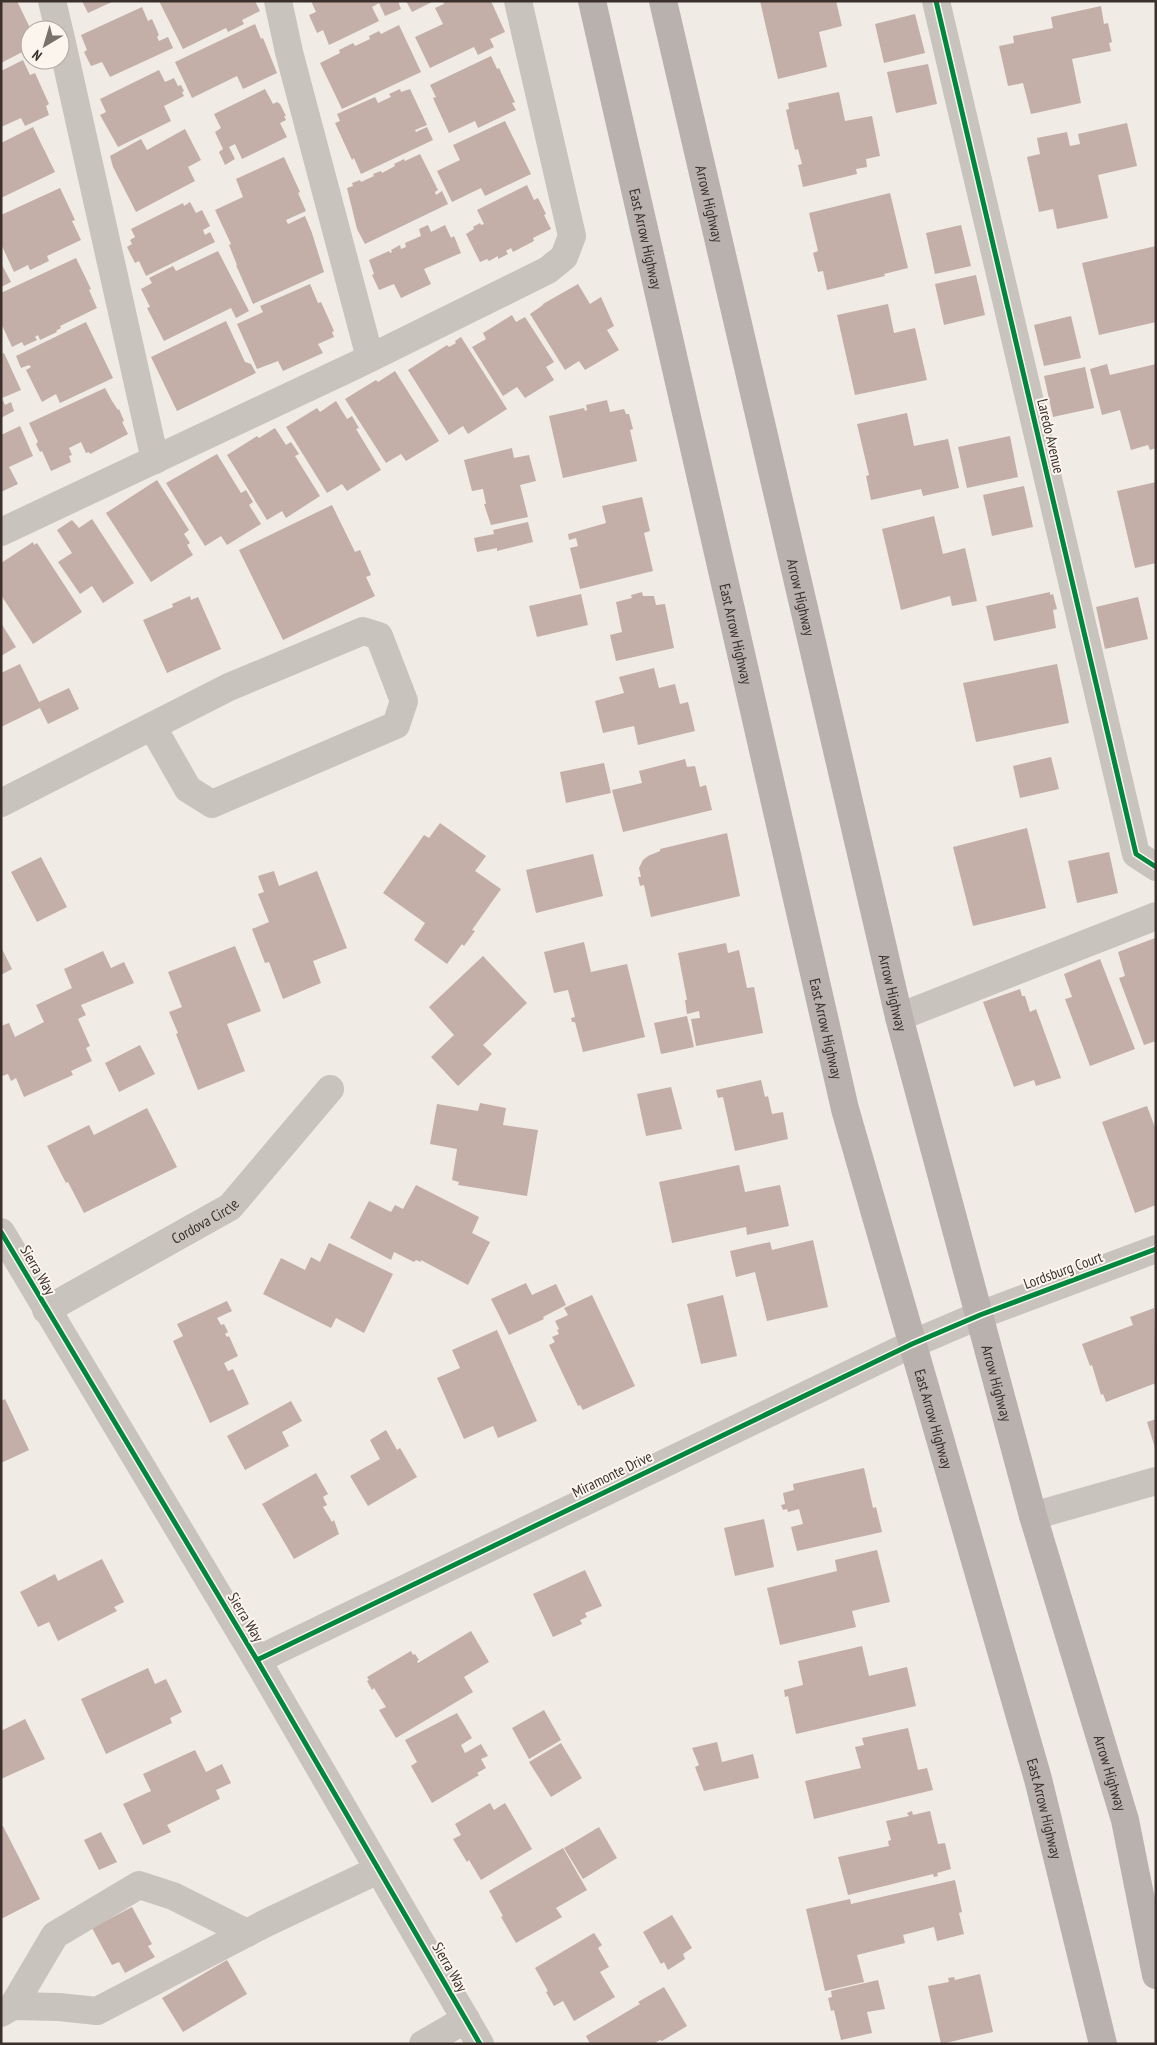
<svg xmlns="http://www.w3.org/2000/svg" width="1157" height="2045" font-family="'PT Sans Narrow',sans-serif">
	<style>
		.building { fill: #c3afa7 }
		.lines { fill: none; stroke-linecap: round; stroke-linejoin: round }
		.minor { stroke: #c9c3be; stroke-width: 28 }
		.major { stroke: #b8b1ad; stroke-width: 28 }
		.cycleway-casing { stroke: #fbf5ee; stroke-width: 8 }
		.cycleway { stroke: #00873e; stroke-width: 5 }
		.labels { text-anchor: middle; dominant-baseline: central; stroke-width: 4; stroke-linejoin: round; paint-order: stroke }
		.street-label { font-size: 15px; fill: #3b302b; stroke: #fbf5ee }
	</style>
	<rect width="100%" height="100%" fill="#f0ebe5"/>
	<!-- building -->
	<path class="building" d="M1,1H17L31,30L30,48L1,63Z
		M82,1H114L88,13Z
		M159,1H255L260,11L242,20L244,24L228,32L226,28L183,49Z
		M311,1H398L401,9L385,16L379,3L372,7L379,21L329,45L323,30L317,33L309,15L316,12Z
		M406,1H434L412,12Z
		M443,1H491L505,32L490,39L494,47L478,55L474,47L430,68L415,37L443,24L435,8L444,4Z
		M760,1H836L842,26L819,32L827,67L778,79Z
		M1101,6L1104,24L1108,23L1112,42L1109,43L1111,51L1072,59L1081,103L1031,114L1023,83L1008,86L999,46L1014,43L1013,36L1053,28L1051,17Z
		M142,7L148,21L152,19L159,35L157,37L159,41L168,37L173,48L110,77L102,62L91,66L84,52L87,50L81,35Z
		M915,14L925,53L884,63L875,24Z
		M255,24L261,39L263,38L277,73L243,89L237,76L192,98L175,62Z
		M399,25L421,72L342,109L320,63L340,53L339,50L353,43L355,46L370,39L369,36L379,31L381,34Z
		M491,56L497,69L499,68L515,102L512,103L516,110L478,128L475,121L449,133L433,98L436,97L430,85Z
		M23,60L30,75L35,73L49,104L46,106L49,115L25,126L21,118L1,127V71Z
		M928,64L937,104L896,113L887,72Z
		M159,70L165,82L174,78L178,86L181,85L184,91L182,92L184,96L164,106L171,121L118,147L100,115L106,112L100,99Z
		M265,89L273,104L277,102L280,104L286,116H284L286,120L280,123L287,137L242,159L235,144L229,147L235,159L225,165L219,152L223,149L215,132L221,128L214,114Z
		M400,89L401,92L410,89L427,125L415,130L416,132L427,127L433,140L361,174L354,158L352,160L335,123L340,121L337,114L375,97L378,103L391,97L389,94Z
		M839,92L845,121L872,116L880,156L866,159L867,167L856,169L857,174L803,187L798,165L802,164L798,149L795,150L786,110L789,109L788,103Z
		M505,121L531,174L485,196L481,188L452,202L437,171L460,160L453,145Z
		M1127,123L1137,166L1098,175L1108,218L1057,229L1053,209L1039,212L1027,157L1040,154L1037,138L1067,132L1070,146L1080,144L1078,134Z
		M33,127L55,172L1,198V143Z
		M185,129L201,160L188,167L195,181L136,212L113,167L110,156L141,139L147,150Z
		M420,154L438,190L435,192L436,195L442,191L448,204L365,244L357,229L347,188L353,186L352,183L360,180L361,182L374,176L373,174L381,171L382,173L395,166L394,164L404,159L405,161Z
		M284,157L300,192L298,193L306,211L286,220L288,224L305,216L312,233L324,272L253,304L236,265H237L229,245L231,244L215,210L243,197L236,179Z
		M527,185L534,200L538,198L546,214L544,215L551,229L533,238L534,241L513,252L511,248L506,251L508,254L498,259V256L489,261L487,259L480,262L466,234L474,229L473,227L480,223L481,225L484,224L477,210Z
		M60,188L75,220L72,221L81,240L47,256L49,261L30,270L28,265L14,272L1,244V215Z
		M890,193L908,268L884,274L885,276L827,290L823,271L818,272L813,253L818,251L809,213Z
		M190,202L196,213L202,210L210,226L203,230L205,235L210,232L215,242L146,276L139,261L135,263L127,247L132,244L130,240L135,237L131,229L183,203L184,206Z
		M428,225L431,232L445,225L451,238L454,236L461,253L424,269L431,284L401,298L394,284L379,290L372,275L374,274L369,260L389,251L390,253L392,252L391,250L400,245L401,249L406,247L405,243L421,236L419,229Z
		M961,225L971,266L935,274L926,233Z
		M1156,246V322L1099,335L1082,263Z
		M218,251L249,311L236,318L231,308L164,341L147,308L150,307L141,289L152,283L149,278L173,266L176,271Z
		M76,258L91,289L89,290L97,308L60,326L61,328L56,331L57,332L40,340L38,335L35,337L37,340L24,346L22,342L12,347L1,323V293Z
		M1,263L11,282L1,287Z
		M976,275L985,315L944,325L935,284Z
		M310,284L318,303L321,302L334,331L332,332L334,337L318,344L323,353L283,371L278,361L257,369L237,324L263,312L260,306Z
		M578,284L590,304L601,297L614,326L607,330L619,350L585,370L579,361L565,370L530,314L543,305V304Z
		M888,304L894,333L915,328L927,380L855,395L837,315Z
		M512,315L516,322L525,317L554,362L546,367L554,380L525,398L517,387L503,396L472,347L486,339L483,333Z
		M1071,316L1081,358L1044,366L1034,325Z
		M226,321L245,362L251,364L256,373L177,411L151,357Z
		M86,322L113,378L60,403L56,394L42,402L26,370L31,367L29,365L21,368L16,356Z
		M461,337L507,409L468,434L463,426L449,435L408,370L447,345L449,347L456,343L455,341Z
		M4,353L21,390L2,398L5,405L11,402L14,411L1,418V354Z
		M1107,364L1110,375L1156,364V448L1150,450L1148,445L1131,450L1120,410L1102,415L1090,369Z
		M1085,367L1094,408L1053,417L1044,376Z
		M395,371L439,441L406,461L401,454L386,463L345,399L376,380L378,382Z
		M105,388L112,401L118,410L119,409L124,421L122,422L128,434L90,454L89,452L86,453L81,442L69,448L72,455L69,456L71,462L51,471L42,451L40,452L36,444L38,442L29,423Z
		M607,400L610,412L624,409L626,414H629L633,429L630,430L637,461L563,478L549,416L584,408L585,411L587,410L586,405Z
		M336,401L347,419L352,416L359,428L356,429L381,470L347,491L342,484L327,493L286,427L317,408L320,412Z
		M907,413L914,446L948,439L959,488L923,496L921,489L871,500L866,476L869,475L857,424Z
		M20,426L33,456L9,467L18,484L1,492V435Z
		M275,428L286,445L291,442L299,454L295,456L320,496L286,518L282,511L267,520L227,455L257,436L259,438Z
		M1010,436L1018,477L967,488L958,447Z
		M512,448L514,458L529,455L536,481L520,485L528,517L491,525L484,504H486L483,489L472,491L464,460Z
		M217,454L241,493L246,490L253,502L249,505L261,524L227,545L221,536L205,546L166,483Z
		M157,480L189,530L184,534L190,543L187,545L193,555L151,582L106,513Z
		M1156,482V563L1135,568L1117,491Z
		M1024,486L1033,527L992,536L983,495Z
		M642,497L650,531L644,533L653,571L580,589L570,548L578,546L576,538L569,540L568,534L606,523L602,506Z
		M332,505L355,552L360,550L371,575L366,577L375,596L283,640L239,550Z
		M934,516L943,554L965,548L977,601L952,606L950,596L901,610L882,529Z
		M92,519L134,583L103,603L92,586L80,594L58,562L72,553L57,530L72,520L79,528Z
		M528,522L533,542L497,551V548L477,552L474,538L494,534L493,530Z
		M33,542L34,545L37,543L82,612L33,644L1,595V563Z
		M642,592L643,596H654L656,605L665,604L674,648L616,661L610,635L622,632L616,602L632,598L631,595Z
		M1050,592V595L1053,594L1057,609L1053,610L1056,628L994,641L986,606Z
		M581,594L588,625L537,637L529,606Z
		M190,596L191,600L198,597L221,649L167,673L143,620L173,607L172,604Z
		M1138,597L1148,639L1105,649L1096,607Z
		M1,623L16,647L1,656Z
		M20,664L39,702L69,688L79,709L48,724L40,708L1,727V673Z
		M1057,664L1069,723L976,742L963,683Z
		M654,668L659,688L675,684L680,704L688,702L695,731L638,745L634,726L603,733L595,701L624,693L619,677Z
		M1051,757L1059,789L1020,798L1013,766Z
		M685,759L687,767L695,766L700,787L706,785L712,810L623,832L612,790L642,783L639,771Z
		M604,763L611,793L566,803L560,772Z
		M440,823L486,856L475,871L501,889L472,930L475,931L464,946L462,944L447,964L414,940L425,923L383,893L424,835L429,838Z
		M1027,828L1046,908L973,926L953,847Z
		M727,833L740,896L651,917L644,885L640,886L638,877H641L639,868L643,860L648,856L660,851V849Z
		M1109,852L1118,893L1077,903L1068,861Z
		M593,854L603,896L536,913L526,870Z
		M41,857L67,907L37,922L11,872Z
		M274,871L279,886L317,871L347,948L313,961L321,983L283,999L269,962L265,963L252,929L269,922L258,894L264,892L258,876Z
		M1155,938L1156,1041L1144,1045L1119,978L1125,976L1118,952Z
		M584,942L591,972L627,964L645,1037L583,1052L575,1022H572L571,1018L575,1017L568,990L554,993L544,952Z
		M726,943L728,953L739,950L747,988L754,987L763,1033L696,1046L691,1019L700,1018L699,1011L687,1014L685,1000H687L678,953Z
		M235,946L261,1011L227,1024L245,1071L198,1090L176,1034L178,1033L169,1012L182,1007L168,972Z
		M1,947L12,969L1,975Z
		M103,951L111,968L124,962L134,983L81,1005L86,1015L78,1019L90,1046L86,1048L92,1061L71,1071L73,1075L24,1097L16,1078L11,1081L8,1074L2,1076L1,1075V1026L9,1023L15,1037L44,1022L36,1005L72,988L64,969Z
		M483,956L527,1003L483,1045L492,1054L458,1086L431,1057L454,1035L429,1007Z
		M1100,959L1135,1049L1090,1066L1065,999L1072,997L1064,974Z
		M1020,989L1022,996H1025L1030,1012L1036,1009L1061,1078L1036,1086L1034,1080L1014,1087L983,1002Z
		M687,1016L694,1047L661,1054L654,1023Z
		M140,1045L155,1074L119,1092L105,1063Z
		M761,1080L765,1097L768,1096L772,1114L783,1112L788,1139L735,1151L723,1097L718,1098L716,1090Z
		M671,1087L682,1129L646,1136L637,1094Z
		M480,1103L506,1108L503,1125L538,1130L527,1196L458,1185L459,1182L452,1180L457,1149L430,1144L437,1104L478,1111Z
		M1147,1106L1156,1130V1205L1135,1213L1102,1122Z
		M147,1108L177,1167L84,1213L68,1182L66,1183L47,1146L89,1125L94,1135Z
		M739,1165L745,1192L780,1185L789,1226L747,1235L746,1227L672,1243L659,1182Z
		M416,1185L479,1217L472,1233L490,1242L468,1285L421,1260V1262L416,1260L414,1262L394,1252L391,1260L350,1238L369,1201L391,1212L395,1205L403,1209Z
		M813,1240L828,1307L767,1321L755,1272L736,1277L730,1251L770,1242L772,1250Z
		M329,1243L393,1274L364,1333L336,1318L331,1328L263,1294L281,1258L305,1270L311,1257L320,1262Z
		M526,1283L532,1295L556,1284L566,1305L543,1317L544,1319L509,1335L491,1299Z
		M592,1295L635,1386L583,1410L580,1405L578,1406L549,1345L555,1342L552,1337L559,1334L557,1330L559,1329L555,1321L568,1315L564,1308Z
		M723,1295L737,1356L701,1364L687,1304Z
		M227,1301L232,1311L217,1318L221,1325L224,1324L228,1332L225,1334L227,1337L229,1336L238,1356L224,1363L228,1371L233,1369L249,1404L210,1423L173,1341L183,1336L177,1324Z
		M1154,1308L1156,1383L1106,1402L1103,1394L1101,1395L1092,1365L1090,1366L1082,1344L1133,1325L1130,1317Z
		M497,1330L537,1421L498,1438L493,1426L464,1439L437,1378L460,1368L452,1350Z
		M5,1399L29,1450L1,1463V1401Z
		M291,1401L302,1421L282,1432L289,1446L245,1470L227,1436Z
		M1156,1419V1448H1155L1147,1422Z
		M386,1430L397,1450L400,1448L417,1477L368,1506L350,1476L380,1459L370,1440Z
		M864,1468L873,1508L876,1507L882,1532L797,1551L791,1527L803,1524L799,1509L788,1512L787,1509L783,1510L781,1505L785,1504L783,1493L794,1490L793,1484Z
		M316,1473L328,1494L323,1497L327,1505L323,1507L332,1522L334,1520L339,1534L294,1559L262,1504Z
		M764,1519L774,1567L735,1576L724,1528Z
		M877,1550L890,1602L852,1611L856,1627L780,1645L767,1588L837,1571L835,1560Z
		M102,1559L124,1602L114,1607L117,1611L58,1641L49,1622L38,1627L20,1592L55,1574L58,1581Z
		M585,1570L602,1606L585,1613L587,1617L580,1620L582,1624L553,1637L533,1594Z
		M471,1631L489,1662L464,1677L473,1692L396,1738L379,1710L386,1707L374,1688L372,1690L367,1681L369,1680L367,1677L411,1651L413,1655L415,1654L419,1660L417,1661L418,1663Z
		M862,1646L869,1676L907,1667L916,1706L796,1734L788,1696L785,1697L784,1690L803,1685L798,1661Z
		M148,1668L155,1684L166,1679L182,1712L170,1718L172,1723L106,1754L81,1699Z
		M544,1710L561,1740L529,1759L512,1728Z
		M457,1713L472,1738L461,1745L465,1753L481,1744L488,1756L481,1759L486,1768L477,1773L479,1775L432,1803L411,1766L417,1762L405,1740Z
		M25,1719L45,1759L1,1779V1731Z
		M908,1728L918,1770L927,1768L933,1790L814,1819L805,1781L861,1768L855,1747L864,1745L862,1738Z
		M717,1742L722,1762L753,1754L759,1778L704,1791L695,1767L699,1765L692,1748Z
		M561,1743L582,1778L551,1797L529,1762Z
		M195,1750L206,1772L222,1764L231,1783L216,1790L220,1799L167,1825L171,1832L143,1845L123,1804L151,1791L143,1774Z
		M490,1803L494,1810L505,1803L532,1849L481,1880L469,1860L467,1862L453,1839L461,1835L455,1824Z
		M912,1811L913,1815L930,1811L938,1844L945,1843L951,1869L937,1873L938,1876L934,1877L933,1874L848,1895L838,1857L889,1846L888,1841L891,1840L886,1821L909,1816L907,1813Z
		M3,1826L40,1899L1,1919V1827Z
		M599,1827L617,1858L583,1879L564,1848Z
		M101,1832L117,1862L99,1870L84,1840Z
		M563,1848L587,1890L556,1908L562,1917L516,1943L501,1917L503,1916L489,1891Z
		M955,1880L962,1912L959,1913L964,1934L937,1941L934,1927L903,1935L905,1943L857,1955L864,1982L825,1991L806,1909L850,1899L851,1904Z
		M132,1907L152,1944L148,1946L155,1957L125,1973L119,1962L112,1965L92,1928Z
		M672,1915L692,1948L683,1954L685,1959L668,1970L664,1962L661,1964L643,1932Z
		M594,1933L602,1945L598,1948L609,1967L600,1972L615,1997L574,2021L563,2001L554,2006L546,1992L548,1991L535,1968Z
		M227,1960L247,1994L183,2032L162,1998Z
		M980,1974L993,2032L941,2044L928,1986L949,1982L948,1978L954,1977L955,1980Z
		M878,1980L885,2009L867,2012L872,2033L841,2040L834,2010L831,2011L828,1998L832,1997L831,1991Z
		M664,1987L687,2026L662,2041L660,2040L653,2044H590L586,2036L640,2004L638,2002Z"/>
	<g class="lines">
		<!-- minor -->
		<g class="minor">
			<path d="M52,1L59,30"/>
			<path d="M278,1L289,52L370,358"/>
			<path d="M936,1L1136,854L1156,867"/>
			<path d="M60,34L155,460"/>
			<path d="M1,532L356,365L548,270L564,257L572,236L518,1"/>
			<path d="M1,803L229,687L363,631L379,636L404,701L396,725L212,804L188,789L152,726"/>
			<path d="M899,1017L1156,916"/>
			<path d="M1,1232L257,1660L480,2044"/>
			<path id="s1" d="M46,1310L230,1207L330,1089"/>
			<path d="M1033,1516L1156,1481"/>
			<path d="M257,1660L912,1344L980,1315L1156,1249"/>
			<path d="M13,2006L55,1935L139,1885L173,1896L247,1933"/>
			<path d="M1,2013L13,2006L59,2007L97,2011L266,1923L378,1870"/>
			<path d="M423,2044L466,2019"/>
		</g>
		<!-- major -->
		<g class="major">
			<path id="s2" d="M592,1L845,1109L1038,1779L1103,2044"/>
			<path id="s3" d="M663,1L899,1017L1033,1516L1125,1820L1156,1975"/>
		</g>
		<defs>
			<path id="cycleway" d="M936,1L1136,854L1156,867
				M1,1232L257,1660L480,2044
				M257,1660L912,1344L980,1315L1156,1249"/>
		</defs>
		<!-- cycleway casing -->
		<use href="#cycleway" class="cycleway-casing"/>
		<!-- cycleway -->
		<use href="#cycleway" class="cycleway"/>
	</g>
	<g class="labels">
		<!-- street labels -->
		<g class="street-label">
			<text stroke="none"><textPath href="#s3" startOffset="208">Arrow Highway</textPath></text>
			<text stroke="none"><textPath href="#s2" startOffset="244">East Arrow Highway</textPath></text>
			<text transform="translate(1051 436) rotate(77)">Laredo Avenue</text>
			<text stroke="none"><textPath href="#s3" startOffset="612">Arrow Highway</textPath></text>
			<text stroke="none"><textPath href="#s2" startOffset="649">East Arrow Highway</textPath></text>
			<text stroke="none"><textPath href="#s3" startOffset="1018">Arrow Highway</textPath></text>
			<text stroke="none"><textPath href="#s2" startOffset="1054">East Arrow Highway</textPath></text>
			<text stroke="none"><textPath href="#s1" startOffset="182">Cordova Circle</textPath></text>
			<text transform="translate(38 1270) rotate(60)">Sierra Way</text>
			<text transform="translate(1063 1270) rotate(-20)">Lordsburg Court</text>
			<text stroke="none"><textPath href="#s3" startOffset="1422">Arrow Highway</textPath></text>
			<text stroke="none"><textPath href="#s2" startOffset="1459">East Arrow Highway</textPath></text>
			<text transform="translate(612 1474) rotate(-26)">Miramonte Drive</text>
			<text transform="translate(246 1617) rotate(59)">Sierra Way</text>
			<text stroke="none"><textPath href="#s3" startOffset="1828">Arrow Highway</textPath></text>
			<text stroke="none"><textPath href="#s2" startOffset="1864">East Arrow Highway</textPath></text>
			<text transform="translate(450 1967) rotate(60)">Sierra Way</text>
		</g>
	</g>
	<!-- border -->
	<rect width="1157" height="2045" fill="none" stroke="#3b302b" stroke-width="5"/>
	<!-- north arrow -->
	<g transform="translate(45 45) rotate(218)"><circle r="24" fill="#fbf5ee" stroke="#aea6a0"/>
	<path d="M0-4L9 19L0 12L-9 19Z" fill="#7a716c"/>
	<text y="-8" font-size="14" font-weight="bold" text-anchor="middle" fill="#3b302b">N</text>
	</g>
</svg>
